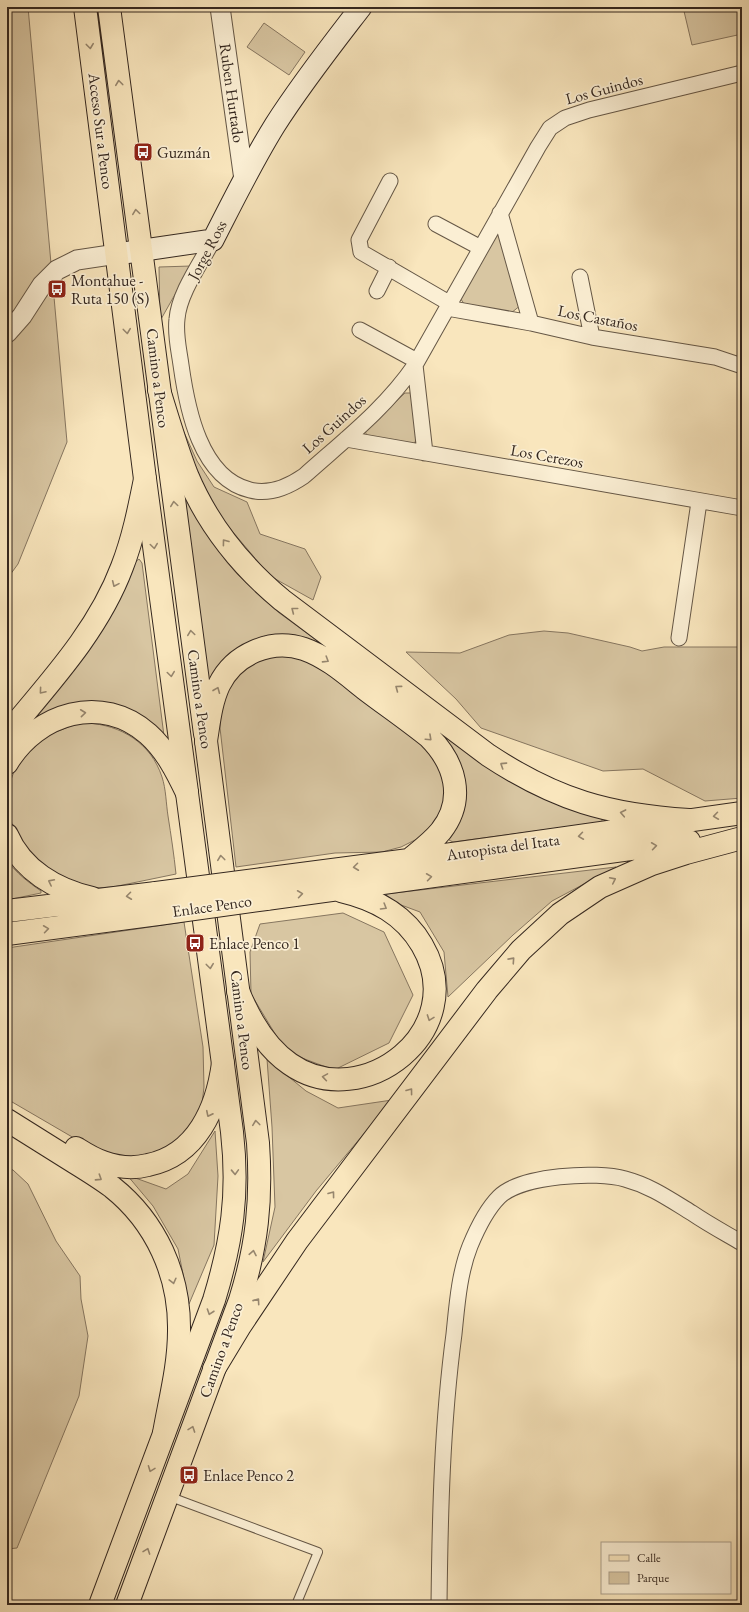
<svg xmlns="http://www.w3.org/2000/svg" width="749" height="1612" font-family="'EB Garamond',serif">
	<style>
		.green { fill: #d8c6a2; stroke: #867660 }
		.lines { fill: none; stroke-linecap: round; stroke-linejoin: round }
		.service-casing { stroke: #655746; stroke-width: 10 }
		.minor-casing { stroke: #655746; stroke-width: 17 }
		.tertiary-casing { stroke: #655746; stroke-width: 21 }
		.secondary-casing { stroke: #34271f; stroke-width: 23 }
		.primary-casing { stroke: #34271f; stroke-width: 24 }
		.trunk-casing { stroke: #34271f; stroke-width: 24 }
		.motorway-casing { stroke: #34271f; stroke-width: 24 }
		.service { stroke: #fbefd4; stroke-width: 8 }
		.minor { stroke: #fbefd4; stroke-width: 15 }
		.tertiary { stroke: #fbefd4; stroke-width: 19 }
		.secondary { stroke: #fbefd4; stroke-width: 21 }
		.primary { stroke: #f9e6bd; stroke-width: 22 }
		.trunk { stroke: #f9e6bd; stroke-width: 22 }
		.motorway { stroke: #f9e6bd; stroke-width: 22 }
		.motorway-bridge-casing { stroke: #34271f; stroke-width: 24; stroke-linecap: butt }
		.motorway-bridge { stroke: #f9e6bd; stroke-width: 22 }
		.oneway { stroke: #96866e }
		.labels { text-anchor: middle; dominant-baseline: central; stroke-width: 3.5; stroke-linejoin: round; paint-order: stroke }
		.street-label { font-size: 16px; fill: #34271f; stroke: #fbefd4 }
		.poi-label { font-size: 16px; fill: #34271f; stroke: #fbefd4; text-anchor: start }
	</style>
	<rect width="100%" height="100%" fill="#f9e6bd"/>
	<filter id="stains"><feTurbulence type="fractalNoise" baseFrequency=".005" numOctaves="4"/><feColorMatrix values="0 0 0 0 .2 0 0 0 0 .09 0 0 0 0 .02 0 0 0 .5 -.17"/></filter>
	<radialGradient id="worn" r=".72"><stop offset=".6" stop-color="#630" stop-opacity="0"/><stop offset="1" stop-color="#630" stop-opacity=".3"/></radialGradient>
	<!-- green -->
	<path class="green" d="M7,7H28L67,442L18,564L7,579Z
		M683,7H742V34L692,45Z
		M264,23L305,52L289,75L247,47Z
		M496,232H501L521,305L511,313L464,304L459,296Z
		M191,266L160,321L159,267Z
		M405,393H413L416,440L413,446L367,436L365,431Z
		M183,430L197,461L214,487L247,502L260,534L305,549L321,577L313,600L270,576L211,506L193,470Z
		M186,499L201,525L226,561L238,575L278,612L334,653L295,637L209,689L184,500Z
		M139,559L142,563L164,736L155,729L45,713L28,722L134,563Z
		M544,631L568,633L630,647L642,651L664,647H742V798L705,801L643,769L603,771L481,728L456,699L406,652L460,653L509,635Z
		M261,655L305,657L420,742L440,766L446,796L436,824L421,837L401,847L382,852L335,853L236,867L220,728L221,707L233,677Z
		M87,723C121,725 151,743 162,777C166,789 166,803 168,816C171,835 174,855 176,874L113,887L94,888L68,882L34,861L13,827L9,814L8,788L16,766L22,756L45,736L76,724Z
		M445,737L483,764L599,816L603,822L453,842L449,840L442,740Z
		M7,860C16,873 28,882 41,891V893L7,900Z
		M616,867L552,901L513,935L448,997L444,952L420,912L385,899L386,894Z
		M343,913L384,932L413,995L389,1043L334,1070L286,1052L251,994L250,952L260,924Z
		M184,922L203,1047L204,1087L202,1104L199,1112L185,1134L163,1150L133,1158L98,1152L7,1099V948Z
		M267,1059L306,1091L338,1108L392,1100L316,1191L263,1262L275,1207L272,1127Z
		M215,1131L218,1176L214,1245L189,1304L178,1249L153,1206L127,1175L166,1189L188,1174Z
		M7,1168L13,1170L28,1184L56,1241L80,1276L81,1299L88,1336L79,1396L17,1548L7,1549Z"/>
	<g class="lines">
		<defs>
			<path id="service" d="M168,1496L318,1552L296,1605"/>
			<path id="minor" d="M390,181L359,240L361,252L449,303
				M500,213L531,323
				M436,224L481,248
				M213,240C201,263 179,293 177,319C175,335 179,350 181,365C187,408 200,478 250,490C269,495 288,487 304,476C343,441 385,409 415,365L538,147L550,128L565,118L589,110L742,73
				M580,277L592,337
				M377,291L389,267
				M447,308L531,323L592,337L715,357L742,366
				M360,330L417,361
				M415,365L425,453
				M346,439L742,508
				M679,638L699,502
				M439,1605C440,1515 442,1424 454,1334C457,1305 459,1274 470,1246C477,1229 486,1210 499,1197C521,1175 597,1171 625,1179C651,1186 669,1199 692,1213C708,1224 725,1233 742,1243"/>
			<path id="tertiary" d="M220,7L244,180
				M7,333L22,316L42,285L57,270L77,260L117,254"/>
			<path id="secondary" d="M117,254L213,240C233,201 252,162 275,125C301,84 331,46 361,7"/>
			<path id="primary" d="M85,7L145,479L187,792
				M109,7L205,734"/>
			<path id="trunk" d="M100,1605L214,1300C232,1241 239,1194 232,1132L187,793
				M127,1605L240,1300C257,1246 262,1200 258,1143L206,741"/>
			<path id="motorway" d="M159,390C168,419 176,447 187,475C208,525 241,566 282,600L488,755C556,800 609,815 689,820
				M7,734C50,682 98,631 122,567C133,539 139,509 145,479
				M206,741C209,722 211,702 219,685C234,654 271,638 304,649C327,657 346,674 365,689C386,705 408,720 429,737C455,763 466,799 441,831C432,842 420,851 409,860
				M7,763C37,713 102,693 148,734C166,750 177,772 187,793
				M7,835C22,870 56,890 92,898
				M263,879L409,860L742,813
				M266,899L689,841
				M7,911L156,893
				M7,934L158,914
				M238,991C249,1018 265,1047 290,1064C363,1115 472,1030 422,945C404,914 375,899 341,891
				M7,1120C29,1134 52,1148 74,1162C87,1170 100,1178 112,1187C156,1222 180,1275 179,1331C179,1365 170,1399 164,1433
				M76,1148C84,1153 93,1159 103,1162C117,1167 133,1169 148,1165C197,1155 217,1108 223,1063
				M214,1369L240,1326L297,1241L487,990L521,950L560,914L600,887L652,864L686,853L742,838"/>
		</defs>
		<!-- service casing -->
		<use href="#service" class="service-casing"/>
		<!-- minor casing -->
		<use href="#minor" class="minor-casing"/>
		<!-- tertiary casing -->
		<use href="#tertiary" class="tertiary-casing"/>
		<!-- secondary casing -->
		<use href="#secondary" class="secondary-casing"/>
		<!-- primary casing -->
		<use href="#primary" class="primary-casing"/>
		<!-- trunk casing -->
		<use href="#trunk" class="trunk-casing"/>
		<!-- motorway casing -->
		<use href="#motorway" class="motorway-casing"/>
		<!-- service -->
		<use href="#service" class="service"/>
		<!-- minor -->
		<use href="#minor" class="minor"/>
		<!-- tertiary -->
		<use href="#tertiary" class="tertiary"/>
		<!-- secondary -->
		<use href="#secondary" class="secondary"/>
		<!-- primary -->
		<use href="#primary" class="primary"/>
		<!-- trunk -->
		<use href="#trunk" class="trunk"/>
		<!-- motorway -->
		<use href="#motorway" class="motorway"/>
		<defs>
			<path id="motorway-bridge" d="M156,893L263,879
				M158,914L266,899"/>
		</defs>
		<!-- motorway-bridge casing -->
		<use href="#motorway-bridge" class="motorway-bridge-casing"/>
		<!-- motorway-bridge -->
		<use href="#motorway-bridge" class="motorway-bridge"/>
	</g>
	<!-- one-way arrows -->
	<defs><path id="oneway-chevron" d="M-2-3.5L2.5 0L-2 3.5" fill="none" stroke-width="1.6" stroke-linecap="round" stroke-linejoin="round"/></defs>
	<g class="oneway">
		<use href="#oneway-chevron" transform="translate(90 46) rotate(83)"/>
		<use href="#oneway-chevron" transform="translate(119 83) rotate(-97)"/>
		<use href="#oneway-chevron" transform="translate(136 212) rotate(-98)"/>
		<use href="#oneway-chevron" transform="translate(127 331) rotate(83)"/>
		<use href="#oneway-chevron" transform="translate(174 504) rotate(-98)"/>
		<use href="#oneway-chevron" transform="translate(225 542) rotate(-127)"/>
		<use href="#oneway-chevron" transform="translate(154 546) rotate(82)"/>
		<use href="#oneway-chevron" transform="translate(115 584) rotate(114)"/>
		<use href="#oneway-chevron" transform="translate(294 610) rotate(-142)"/>
		<use href="#oneway-chevron" transform="translate(191 633) rotate(-98)"/>
		<use href="#oneway-chevron" transform="translate(326 660) rotate(32)"/>
		<use href="#oneway-chevron" transform="translate(171 674) rotate(82)"/>
		<use href="#oneway-chevron" transform="translate(398 688) rotate(-143)"/>
		<use href="#oneway-chevron" transform="translate(217 690) rotate(-68)"/>
		<use href="#oneway-chevron" transform="translate(42 691) rotate(130)"/>
		<use href="#oneway-chevron" transform="translate(83 713) rotate(-6)"/>
		<use href="#oneway-chevron" transform="translate(429 738) rotate(43)"/>
		<use href="#oneway-chevron" transform="translate(503 765) rotate(-147)"/>
		<use href="#oneway-chevron" transform="translate(623 813) rotate(-169)"/>
		<use href="#oneway-chevron" transform="translate(716 816) rotate(172)"/>
		<use href="#oneway-chevron" transform="translate(581 836) rotate(172)"/>
		<use href="#oneway-chevron" transform="translate(654 846) rotate(-8)"/>
		<use href="#oneway-chevron" transform="translate(221 858) rotate(-97)"/>
		<use href="#oneway-chevron" transform="translate(356 867) rotate(173)"/>
		<use href="#oneway-chevron" transform="translate(429 877) rotate(-8)"/>
		<use href="#oneway-chevron" transform="translate(613 880) rotate(-26)"/>
		<use href="#oneway-chevron" transform="translate(51 882) rotate(-153)"/>
		<use href="#oneway-chevron" transform="translate(300 894) rotate(-8)"/>
		<use href="#oneway-chevron" transform="translate(129 896) rotate(173)"/>
		<use href="#oneway-chevron" transform="translate(384 907) rotate(31)"/>
		<use href="#oneway-chevron" transform="translate(46 929) rotate(-8)"/>
		<use href="#oneway-chevron" transform="translate(512 960) rotate(-48)"/>
		<use href="#oneway-chevron" transform="translate(210 966) rotate(83)"/>
		<use href="#oneway-chevron" transform="translate(430 1018) rotate(110)"/>
		<use href="#oneway-chevron" transform="translate(325 1077) rotate(-171)"/>
		<use href="#oneway-chevron" transform="translate(410 1091) rotate(-53)"/>
		<use href="#oneway-chevron" transform="translate(209 1114) rotate(116)"/>
		<use href="#oneway-chevron" transform="translate(256 1123) rotate(-97)"/>
		<use href="#oneway-chevron" transform="translate(235 1172) rotate(88)"/>
		<use href="#oneway-chevron" transform="translate(99 1178) rotate(33)"/>
		<use href="#oneway-chevron" transform="translate(332 1194) rotate(-53)"/>
		<use href="#oneway-chevron" transform="translate(253 1253) rotate(-79)"/>
		<use href="#oneway-chevron" transform="translate(173 1281) rotate(76)"/>
		<use href="#oneway-chevron" transform="translate(257 1301) rotate(-55)"/>
		<use href="#oneway-chevron" transform="translate(210 1312) rotate(109)"/>
		<use href="#oneway-chevron" transform="translate(192 1429) rotate(-70)"/>
		<use href="#oneway-chevron" transform="translate(151 1469) rotate(111)"/>
		<use href="#oneway-chevron" transform="translate(147 1551) rotate(-70)"/>
	</g>
	<!-- icons -->
	<defs>
		<symbol id="bus-square" viewBox="-11 -11 22 22"><rect x="-9" y="-9" width="18" height="18" rx="4" fill="#8f2418" stroke="#fbefd4"/><path d="M-5-6H5V4H4V6H2V4H-2V6H-4V4H-5ZM-3.5-4V0h7V-4ZM-3.5 1.2v1.5H-2V1.2ZM2 1.2v1.5H3.5V1.2Z" fill="#fff"/></symbol>
	</defs>
	<g fill-rule="evenodd">
		<use href="#bus-square" x="132" y="141" width="22" height="22"/>
		<use href="#bus-square" x="46" y="278" width="22" height="22"/>
		<use href="#bus-square" x="184" y="932" width="22" height="22"/>
		<use href="#bus-square" x="178" y="1464" width="22" height="22"/>
	</g>
	<g class="labels">
		<!-- street labels -->
		<g class="street-label">
			<text transform="translate(604 89) rotate(-15)">Los Guindos</text>
			<text transform="translate(232 93) rotate(82)">Ruben Hurtado</text>
			<text transform="translate(101 131) rotate(83)">Acceso Sur a Penco</text>
			<text transform="translate(207 250) rotate(-62)">Jorge Ross</text>
			<text transform="translate(598 318) rotate(11)">Los Castaños</text>
			<text transform="translate(158 378) rotate(83)">Camino a Penco</text>
			<text transform="translate(334 424) rotate(-42)">Los Guindos</text>
			<text transform="translate(547 456) rotate(10)">Los Cerezos</text>
			<text transform="translate(200 699) rotate(82)">Camino a Penco</text>
			<text transform="translate(503 847) rotate(-8)">Autopista del Itata</text>
			<text transform="translate(212 906) rotate(-8)">Enlace Penco</text>
			<text transform="translate(242 1020) rotate(83)">Camino a Penco</text>
			<text transform="translate(221 1350) rotate(-70)">Camino a Penco</text>
		</g>
		<!-- poi labels -->
		<g class="poi-label">
			<text x="157" y="152">Guzmán</text>
			<text x="71" y="280">Montahue -<tspan x="71" dy="18">Ruta 150 (S)</tspan></text>
			<text x="209" y="943">Enlace Penco 1</text>
			<text x="203" y="1475">Enlace Penco 2</text>
		</g>
	</g>
	<!-- margin -->
	<rect width="749" height="1612" fill="none" stroke="#f9e6bd" stroke-width="24"/>
	<rect x="8" y="8" width="733" height="1596" fill="none" stroke="#34271f" stroke-width="2"/>
	<rect x="12" y="12" width="725" height="1588" fill="none" stroke="#34271f"/>
	<!-- legend -->
	<rect x="601" y="1542" width="130" height="52" fill="#fbefd4" stroke="#ab9f8c"/>
	<rect x="609" y="1555" width="20" height="6" fill="#f9e6bd" stroke="#ab9f8c"/>
	<text x="637" y="1562" font-size="12" fill="#34271f">Calle</text>
	<rect x="609" y="1572" width="20" height="12" fill="#d8c6a2" stroke="#ab9f8c"/>
	<text x="637" y="1582" font-size="12" fill="#34271f">Parque</text>
	<rect width="100%" height="100%" filter="url(#stains)"/>
	<rect width="100%" height="100%" fill="url(#worn)"/>
</svg>
